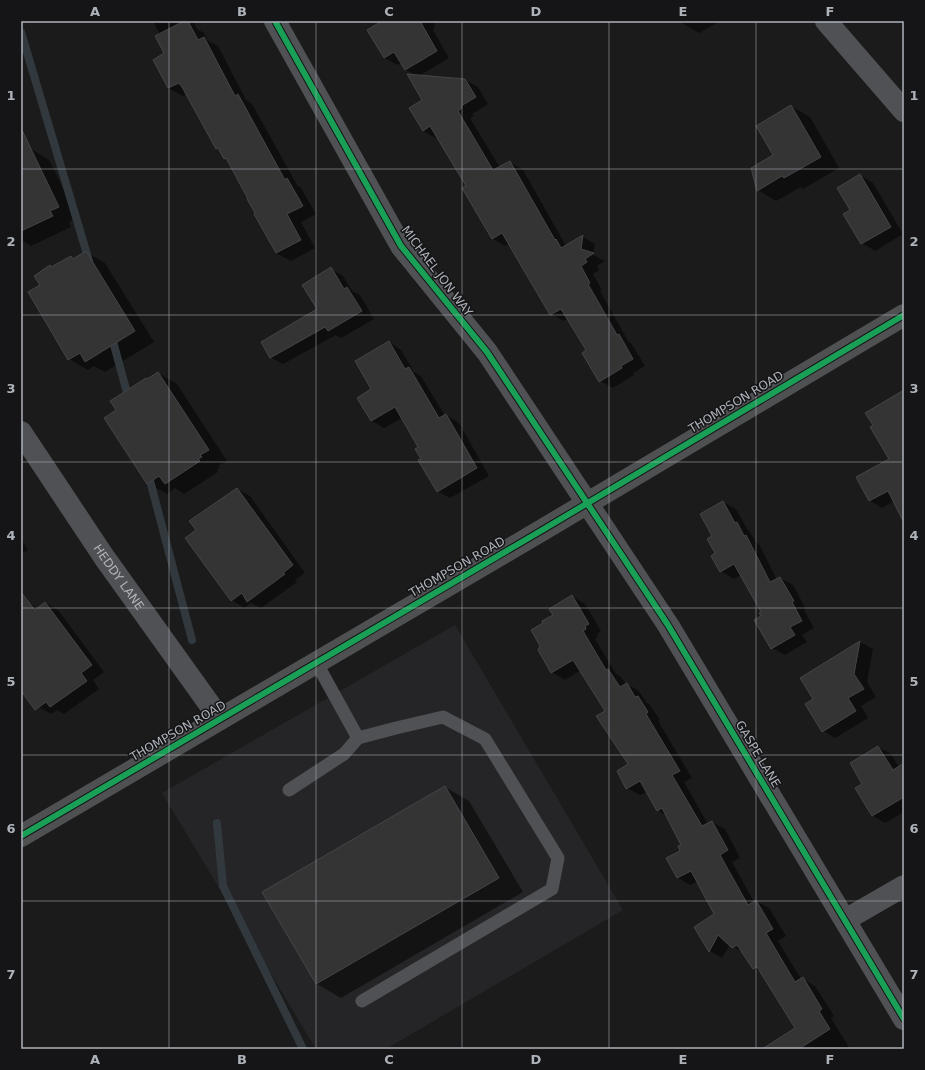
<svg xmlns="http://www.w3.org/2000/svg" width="925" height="1070" font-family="'DejaVu Sans',sans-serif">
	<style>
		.built { fill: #252527 }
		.shadow { fill: #0007 }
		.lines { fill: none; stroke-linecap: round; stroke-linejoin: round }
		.stream { stroke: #31393e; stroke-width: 8 }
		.building { fill: #343435; stroke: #444547 }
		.lane { stroke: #505154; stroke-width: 13 }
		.street { stroke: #505154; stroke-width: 22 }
		.secondary { stroke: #4f5051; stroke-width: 22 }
		.cycleway-casing { stroke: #151517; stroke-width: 8 }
		.cycleway { stroke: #1a9f57; stroke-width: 6 }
		.grid { fill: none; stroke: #aeb3ba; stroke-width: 1; stroke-opacity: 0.55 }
		.labels { text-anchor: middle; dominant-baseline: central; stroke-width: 3; stroke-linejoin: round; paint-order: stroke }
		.street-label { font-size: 12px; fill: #aeb3ba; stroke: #151517 }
		.neatline { fill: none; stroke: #aeb3ba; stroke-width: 1.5 }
		.grid-label { font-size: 13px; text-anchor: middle; font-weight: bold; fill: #aeb3ba }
	</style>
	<rect width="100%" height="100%" fill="#1b1b1b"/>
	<!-- built -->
	<path class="built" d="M455,625L623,910L386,1049H316L162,793Z"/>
	<!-- shadow -->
	<path class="shadow" d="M153,21H193L197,29L204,33L207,40L218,46L246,100L252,104L297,185L301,188L316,214L301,222L315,248L291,261L276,253L228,160L225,158L221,151L217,149L186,94L183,96L168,88L166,54L160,35Z
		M376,21H434L435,24L433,30L449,58L419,76L465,80L478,87L488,104L472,114L474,116L470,118L500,168L510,162L523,170L566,246L583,237L595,244L593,255L605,261L597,266L599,270L593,274L602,290L600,291L628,341L631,343L645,366L633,373L634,375L613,388L600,381L587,350L568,319L564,321L551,314L510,243L505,246L493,239L467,186L438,137L436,138L423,131L424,100L417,76L406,70L402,63L397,65L385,58L368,30L378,25Z
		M680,21H720L699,33L682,23Z
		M791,106L810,117L839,168L803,189L801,187L776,201L758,190L774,156Z
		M21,137L27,141L31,149L49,160L78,218L69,222L71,227L31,246L21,240Z
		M860,175L873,183L903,234L875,251L862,243L851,210Z
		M86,252L105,263L154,342L105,372L94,366L88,370L69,359L41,286L50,267L52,268L71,257L75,259Z
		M331,269L343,276L352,291L360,295L374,319L341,338L336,335L283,364L270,357L318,310Z
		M389,342L401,350L414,372L421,376L445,416L446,415L459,423L489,476L450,498L437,491L423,459L419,448L402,418L384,428L372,421L358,398L373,390Z
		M158,373L177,384L227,461L218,466L220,468L217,470L218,472L184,494L175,488L167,494L148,483L105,418L117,410L147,380Z
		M904,394V521L894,501L882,508L870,501L857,478L890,459L874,426Z
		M237,489L250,496L305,573L295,580L297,582L261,608L251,603L244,608L232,600Z
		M723,502L736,509L747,529L749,531L756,542L759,544L777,580L780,578L793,585L806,609L804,610L814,628L802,635L807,642L785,655L772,648L763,616V613L741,575L734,579L721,571L712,556L716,554L713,537Z
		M21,539L28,550L21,554Z
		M572,596L585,604L601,631L597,634L598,636L595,639L616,674L621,677L626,685L627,684L639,691L646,702L650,705L660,720L658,721L692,778L684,782L708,824L712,822L725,829L740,858L732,862L754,902L756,901L769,908L786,936L778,941L801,979H803L815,986L834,1016L831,1018L850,1049H791L797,1029L762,973L753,968L744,954L730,944L722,958L710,951L695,927L715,915L698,881L690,885L678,878L682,845L667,816L657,810L647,792L640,795L627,788L630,765L606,711L581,670L565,680L552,672L541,646L544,623L554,615Z
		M29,603L38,608L46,603L58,610L104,672L93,680L99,689L64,714L57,710L51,714L39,707L21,683V609Z
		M860,642L873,649L867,682L876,697L861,706L868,718L835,738L823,731L814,700L801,678Z
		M878,747L891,754L899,767L904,764V812L885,823L873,816Z
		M445,787L469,801L523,892L341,998L317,984L264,892Z"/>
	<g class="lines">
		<!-- stream -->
		<path class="stream" d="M21,32L89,261
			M111,334L129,400
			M148,473L192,640
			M217,823L223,886L303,1049"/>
	</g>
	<!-- building -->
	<path class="building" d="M184,21H188L198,40L204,37L235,96L238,94L285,180L287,178L303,206L287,214L301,240L276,253L254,214L255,213L247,199H248L226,158L224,159L218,148L216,149L182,87L179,83L168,88L153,60L164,53L155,36Z
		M382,21H420L437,51L405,70L394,52L384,58L367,30Z
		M407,74L465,79L476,97L461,106L462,108L458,111L493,170L510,161L555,240L556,239L561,248L583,235L581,249L594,253L585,259L587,262L581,266L590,283L588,284L617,335L619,334L633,359L621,366L622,368L599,382L582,353L586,350L561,309L550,315L502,233L492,239L462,188L466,186L430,126L423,131L409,108L422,100Z
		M791,105L821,157L784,178L782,176L757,191L751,168L773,155L756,126Z
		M21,128L59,207L50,211L53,216L21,231Z
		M860,174L891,227L861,244L843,214L850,210L837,188Z
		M86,251L135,331L85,362L80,353L68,360L28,292L40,285L34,276L50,265L51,267L71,256L73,259Z
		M331,267L344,289L347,287L362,311L328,331L325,327L270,358L261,342L317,309L302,285Z
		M389,341L405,369L409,367L439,418L446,414L477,468L437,492L418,460L421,459L415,449L418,447L395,407L371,421L357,398L371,389L355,361Z
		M158,372L209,450L200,455L202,457L198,459L200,461L165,484L159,476L147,484L104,418L116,410L110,401L146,378L147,379Z
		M904,390V523L888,491L869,501L856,477L889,459L870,427L873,425L865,413Z
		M237,488L293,565L283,573L285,574L247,602L242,593L231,601L185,538L196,530L189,521Z
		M723,501L735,523L737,522L744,536L746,535L770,582L780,577L794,601L792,602L802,621L790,627L795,635L771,649L754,620L761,616L759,613L761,612L734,564L720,572L711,556L715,553L707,539L712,536L700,514Z
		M21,592L35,610L45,602L92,665L81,673L87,681L50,707L46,702L35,710L21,691Z
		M572,595L589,624L585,626L586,629L583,631L606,670L608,669L620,687L627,683L635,697L638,696L648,712L646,714L680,771L672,775L702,826L712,821L728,850L720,855L748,905L756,900L773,929L766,933L795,982L803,977L822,1009L819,1011L830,1029L799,1049H762L795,1028L757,967L753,969L737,945L732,948L718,935L709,952L694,927L714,914L691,871L677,878L666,858L680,851L678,846L681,845L662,808L657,811L640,781L626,789L617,771L628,764L596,716L605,711L573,660L551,673L538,650L540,646L531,630L543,623L542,621L553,615L549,609Z
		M860,641L854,674L864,689L848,698L856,711L822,732L805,704L813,699L800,678Z
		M878,746L893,770L904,763V797L872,816L855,788L862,784L850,763Z
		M445,786L499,878L316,984L262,892Z"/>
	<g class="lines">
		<!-- lane -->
		<path class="lane" d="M316,662L358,738L396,728L443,717L485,739L558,858L552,889L362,1001
			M289,790L344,754L358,738"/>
		<!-- street -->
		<g class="street">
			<path d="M275,21L401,246L487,352L668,625L904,1019"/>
			<path d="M826,21L904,111"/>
			<path id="s1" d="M21,432L104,557L220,719"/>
			<path d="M845,920L904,886"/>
		</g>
		<!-- secondary -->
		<path class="secondary" d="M21,836L544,529L904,315"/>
		<defs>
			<path id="cycleway" d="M275,21L401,246L487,352L668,625L904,1019
				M21,836L544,529L904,315"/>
		</defs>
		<!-- cycleway casing -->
		<use href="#cycleway" class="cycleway-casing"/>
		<!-- cycleway -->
		<use href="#cycleway" class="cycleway"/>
	</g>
	<!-- grid -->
	<path class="grid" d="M169,21V1049M316,21V1049M462,21V1049M609,21V1049M756,21V1049M21,169H904M21,315H904M21,462H904M21,608H904M21,755H904M21,901H904"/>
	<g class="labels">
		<!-- street labels -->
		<g class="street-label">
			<text transform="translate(437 271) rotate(53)">MICHAEL JON WAY</text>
			<text transform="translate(736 402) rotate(-31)">THOMPSON ROAD</text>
			<text transform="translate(457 567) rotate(-30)">THOMPSON ROAD</text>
			<text stroke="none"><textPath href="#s1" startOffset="175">HEDDY LANE</textPath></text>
			<text transform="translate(178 731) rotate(-30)">THOMPSON ROAD</text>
			<text transform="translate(758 754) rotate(59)">GASPE LANE</text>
		</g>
	</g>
	<!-- border -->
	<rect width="925" height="1070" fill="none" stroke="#151517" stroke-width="44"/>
	<rect x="22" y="22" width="881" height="1026" class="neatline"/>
	<g class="grid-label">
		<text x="95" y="16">A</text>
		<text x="242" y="16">B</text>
		<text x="389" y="16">C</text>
		<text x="536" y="16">D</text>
		<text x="683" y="16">E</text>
		<text x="830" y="16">F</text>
		<text x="11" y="100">1</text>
		<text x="914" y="100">1</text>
		<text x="11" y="246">2</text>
		<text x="914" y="246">2</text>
		<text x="11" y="393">3</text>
		<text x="914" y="393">3</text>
		<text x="11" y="540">4</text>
		<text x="914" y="540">4</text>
		<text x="11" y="686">5</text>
		<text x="914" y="686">5</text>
		<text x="11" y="833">6</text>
		<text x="914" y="833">6</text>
		<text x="11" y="979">7</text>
		<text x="914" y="979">7</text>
		<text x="95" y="1064">A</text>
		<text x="242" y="1064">B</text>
		<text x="389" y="1064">C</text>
		<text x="536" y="1064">D</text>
		<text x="683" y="1064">E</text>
		<text x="830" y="1064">F</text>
	</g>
</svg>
